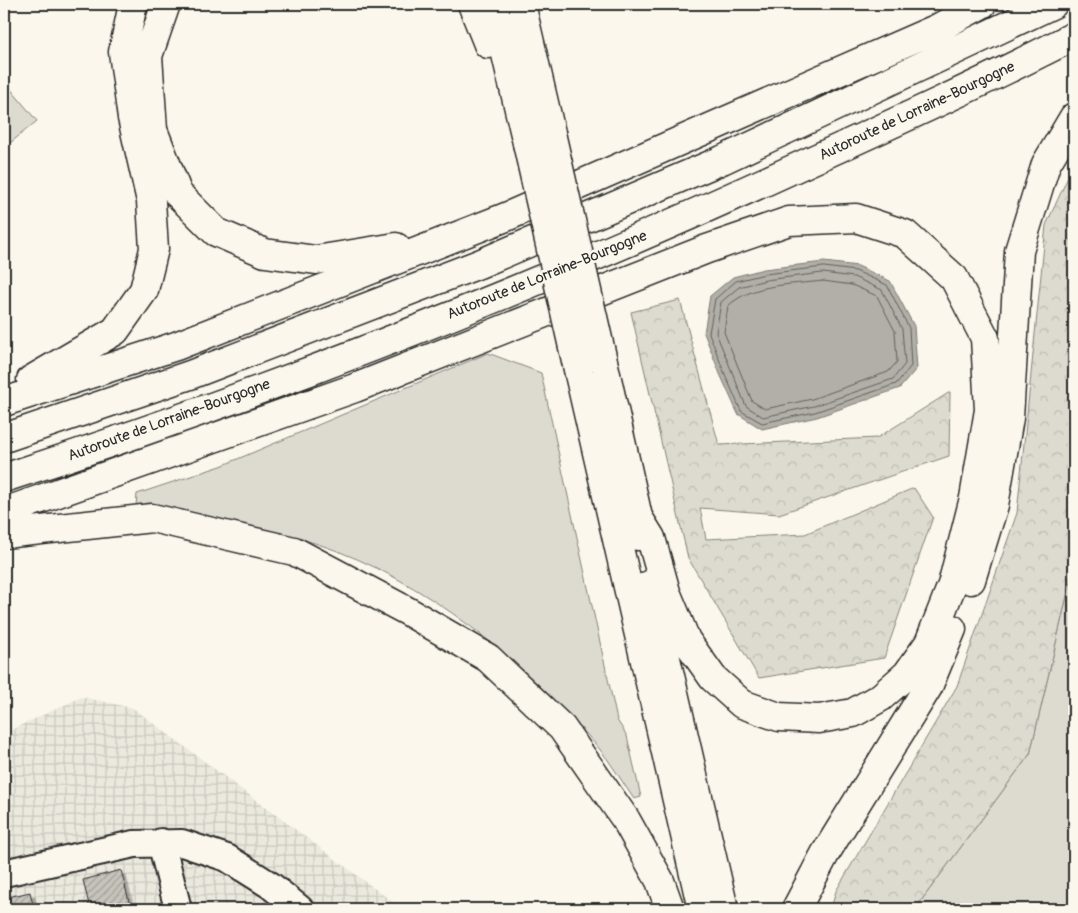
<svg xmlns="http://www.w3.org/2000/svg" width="1078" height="913" font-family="Pangolin,sans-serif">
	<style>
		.industrial { fill: url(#industrial-grid) }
		.green { fill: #dddad0; stroke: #84827e }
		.forest { fill: url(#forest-crowns); stroke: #84827e }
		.water { fill: #b1afa7; stroke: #7b7a75 }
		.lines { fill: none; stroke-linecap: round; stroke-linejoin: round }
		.shore { stroke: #61605d; stroke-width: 1 }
		.building { fill: url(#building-hatch); stroke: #2b2b2b; filter: url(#shadow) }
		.minor-casing { stroke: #2b2b2b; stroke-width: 30 }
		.highway-casing { stroke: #2b2b2b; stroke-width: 31 }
		.minor { stroke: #fbf7ec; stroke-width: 26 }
		.highway { stroke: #fbf7ec; stroke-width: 28 }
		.highway-bridge-casing { stroke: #2b2b2b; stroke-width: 31; stroke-linecap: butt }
		.highway-bridge { stroke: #fbf7ec; stroke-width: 28 }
		.labels { text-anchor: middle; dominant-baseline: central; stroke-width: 5; stroke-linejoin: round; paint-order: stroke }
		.street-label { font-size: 15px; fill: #2b2b2b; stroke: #fbf7ec }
	</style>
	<defs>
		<pattern id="industrial-grid" width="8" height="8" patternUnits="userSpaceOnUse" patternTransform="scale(1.25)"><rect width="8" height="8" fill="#ebe8de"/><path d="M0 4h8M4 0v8" fill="none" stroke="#cac7bf"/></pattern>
		<pattern id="forest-crowns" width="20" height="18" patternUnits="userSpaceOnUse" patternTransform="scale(1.25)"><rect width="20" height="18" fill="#dddad0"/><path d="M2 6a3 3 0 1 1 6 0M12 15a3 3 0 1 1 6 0" fill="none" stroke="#bebbb3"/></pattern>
		<pattern id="building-hatch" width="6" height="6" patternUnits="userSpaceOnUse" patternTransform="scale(1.25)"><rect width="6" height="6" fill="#c7c4bc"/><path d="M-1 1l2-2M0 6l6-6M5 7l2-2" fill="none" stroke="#a29f99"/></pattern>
		<filter id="shadow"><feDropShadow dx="4.5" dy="4.5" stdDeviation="0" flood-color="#0004"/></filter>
	</defs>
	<rect width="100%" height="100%" fill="#fbf7ec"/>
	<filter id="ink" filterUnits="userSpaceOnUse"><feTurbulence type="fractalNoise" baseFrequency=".02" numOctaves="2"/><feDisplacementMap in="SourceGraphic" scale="10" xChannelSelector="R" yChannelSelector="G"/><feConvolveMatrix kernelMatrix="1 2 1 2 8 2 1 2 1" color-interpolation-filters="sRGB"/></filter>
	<g filter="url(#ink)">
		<!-- industrial -->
		<path class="industrial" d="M82,697L133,708L402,909H4V733Z"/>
		<!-- green -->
		<path class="green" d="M4,81L37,121L4,148Z
			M488,353L541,373L617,720L627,736L641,797L634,799C622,782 611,762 597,746C523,661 427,580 318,544C258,525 198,515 136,506L137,494L221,466Z
			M1074,566V909H915L1030,754Z"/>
		<!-- forest -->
		<path class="forest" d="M1074,164V566L1030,754L915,909H831L836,891L957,686L1017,513L1046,225Z
			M680,300L719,445L877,438L950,392L949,456L779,514L700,508L706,539L805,534L914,488L933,517L884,658L759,678L688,558L631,312Z"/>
		<!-- water -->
		<path class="water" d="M824,262L858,266L890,281L914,326L917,368L900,388L817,417L762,429L738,414L720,374L704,333L710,296L733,277L764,269Z"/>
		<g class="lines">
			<!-- shore -->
			<path class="shore" d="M824,267L856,271L887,285L909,328L911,366L896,384L815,412L762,423L741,411L724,372L709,333L715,299L736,281L765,274Z
				M823,273L854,277L882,290L902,329L905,364L893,379L814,406L763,417L746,406L716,333L721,302L739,287L766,280Z
				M823,281L852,285L877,296L895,331L897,362L888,372L812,399L765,409L752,401L724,332L728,306C753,283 791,285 823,281Z"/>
		</g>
		<!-- building -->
		<path class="building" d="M121,870L131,909H90L83,880Z
			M30,892L34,909H4V898Z"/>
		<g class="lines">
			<defs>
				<path id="minor" d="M161,842L178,909
					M4,873L134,844L182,843L227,858L270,885L300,909"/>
				<path id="highway" d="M166,4L148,56L153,130L178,194L216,232L265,253L316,260L396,247
					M472,4L488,44
					M494,4L527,143
					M521,4L551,133
					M603,361L638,517V536
					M579,374L702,909
					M31,380L115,331L144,290L154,249L151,201L132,118L123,52L133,4
					M4,402L176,346L506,217L938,28L982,4
					M4,438L190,375L479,264L722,160L1053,4
					M4,478C277,390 545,283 806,163C896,122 986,81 1074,36
					M4,512L355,388L707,249L789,221L856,218L905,234L954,278L985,338L989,410L974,498L952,585L929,643L907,674L881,697L853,713L819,719L779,717L742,704L713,678L686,640L666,592L651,538L638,517
					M4,534L152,518L294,551L409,612L488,658L562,728L626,820L660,881L670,909
					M971,580L994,505L1009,418L1019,251L1046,164L1074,117
					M649,585L724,909
					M796,909L825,854L928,687L952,629"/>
			</defs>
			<!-- minor casing -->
			<use href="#minor" class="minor-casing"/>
			<!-- highway casing -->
			<use href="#highway" class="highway-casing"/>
			<!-- minor -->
			<use href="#minor" class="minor"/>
			<!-- highway -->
			<use href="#highway" class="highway"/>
			<defs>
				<path id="highway-bridge" d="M551,133L603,361
					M527,143L579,374"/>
			</defs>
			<!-- highway-bridge casing -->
			<use href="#highway-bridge" class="highway-bridge-casing"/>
			<!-- highway-bridge -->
			<use href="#highway-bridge" class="highway-bridge"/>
		</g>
	</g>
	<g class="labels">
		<!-- street labels -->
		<g class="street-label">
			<text transform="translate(917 111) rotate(-25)">Autoroute de Lorraine-Bourgogne</text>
			<text transform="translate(547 275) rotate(-22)">Autoroute de Lorraine-Bourgogne</text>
			<text transform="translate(169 420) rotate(-20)">Autoroute de Lorraine-Bourgogne</text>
		</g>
	</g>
	<!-- margin -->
	<rect width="1078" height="913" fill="none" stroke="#fbf7ec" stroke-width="20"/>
	<rect x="10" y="10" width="1058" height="893" fill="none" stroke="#2b2b2b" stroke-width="2" filter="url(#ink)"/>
</svg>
